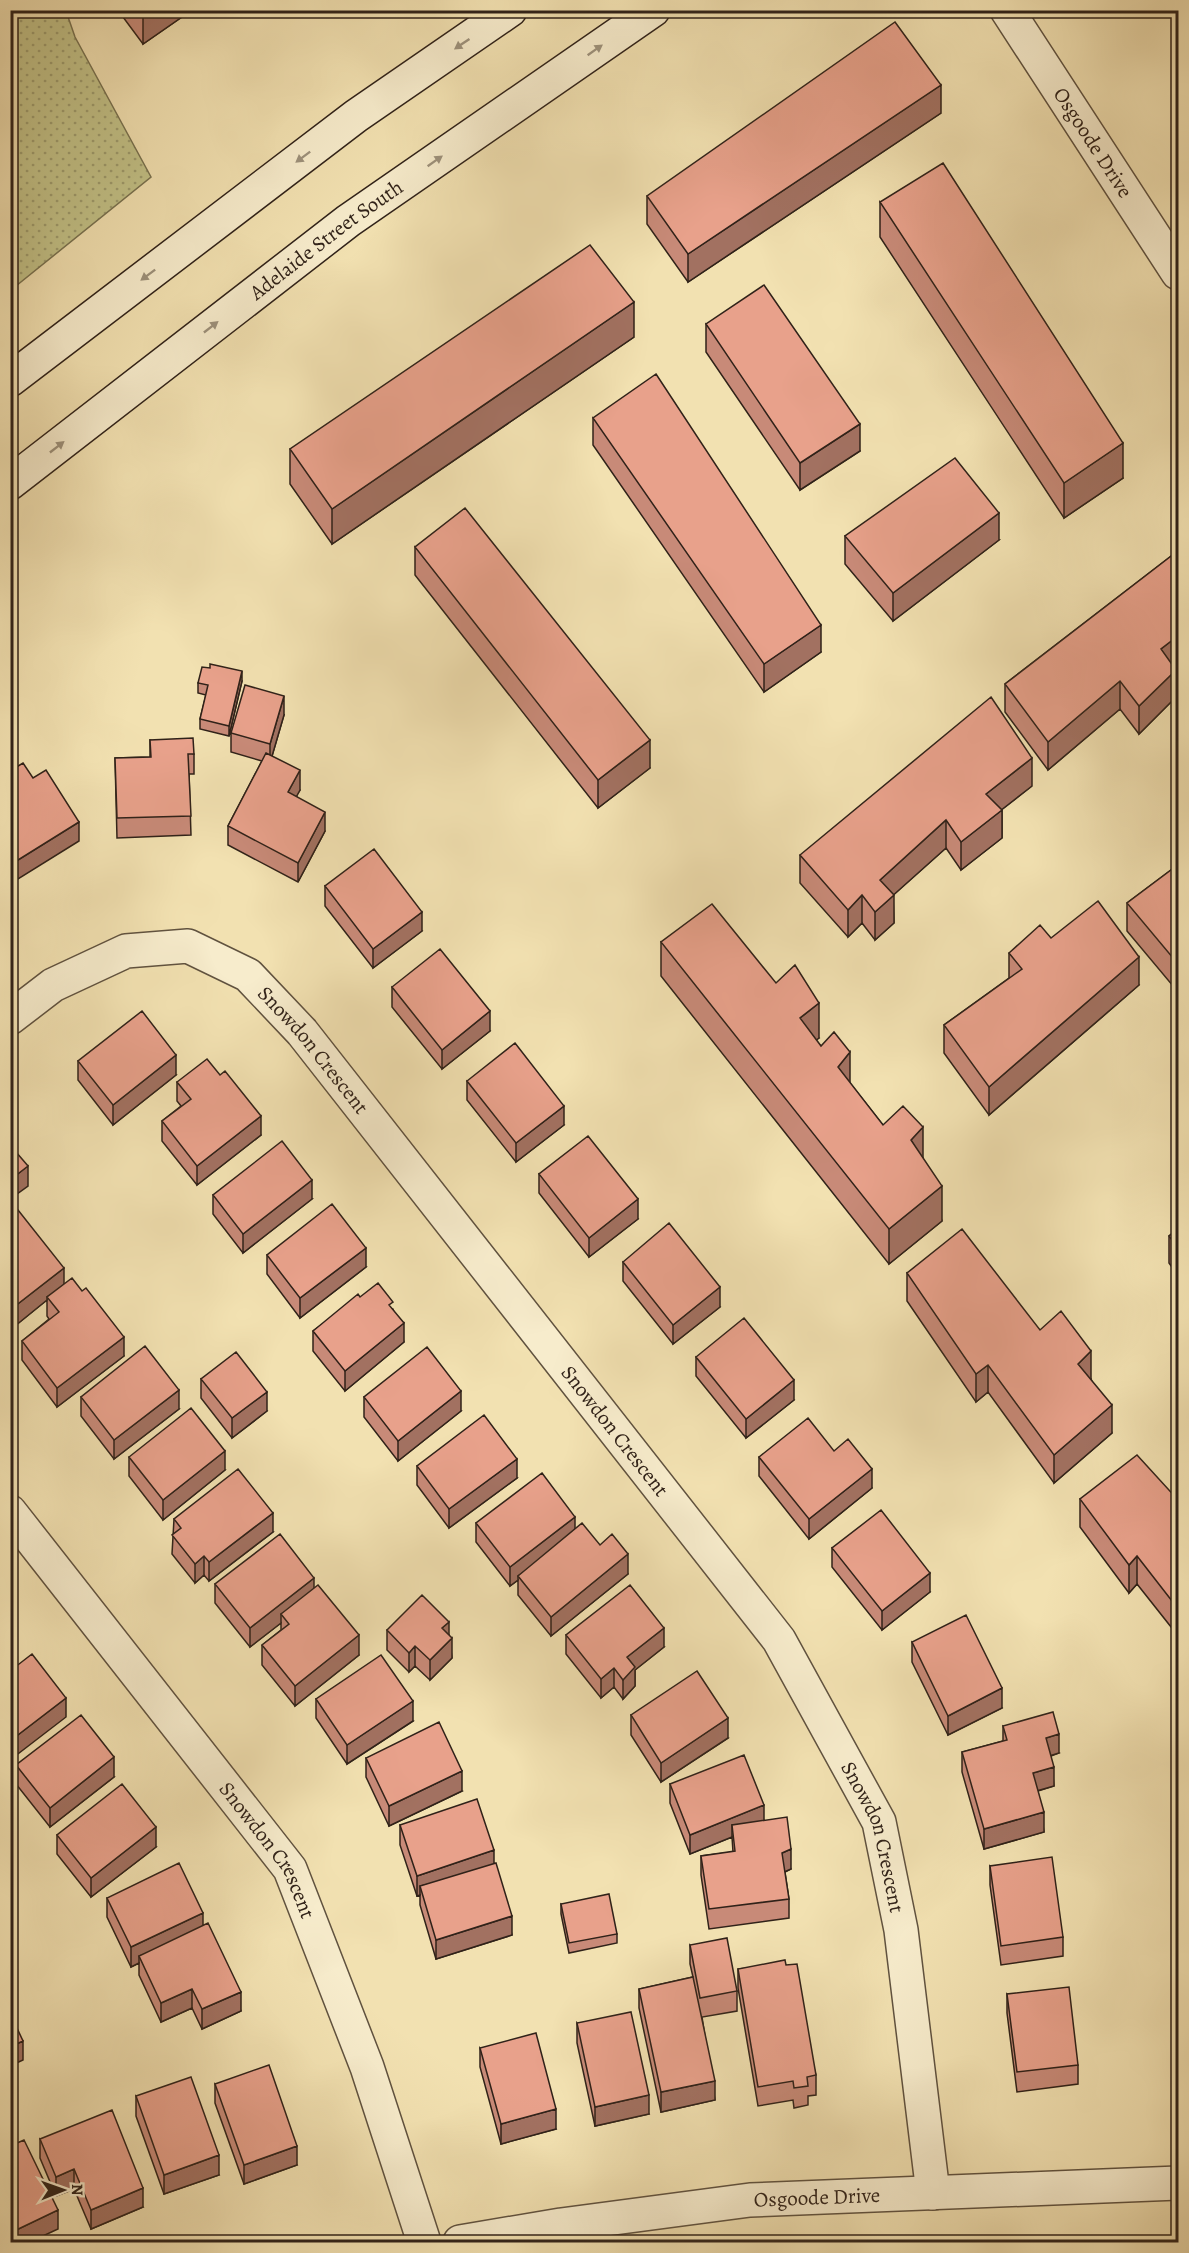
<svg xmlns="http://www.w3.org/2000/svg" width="1189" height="2253" font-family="Alegreya,serif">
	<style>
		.park { fill: url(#park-dots); stroke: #797250; stroke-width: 1.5 }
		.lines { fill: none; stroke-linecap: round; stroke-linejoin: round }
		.street-casing { stroke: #60523f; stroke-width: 36 }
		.secondary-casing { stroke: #302219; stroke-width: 36 }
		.street { stroke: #f7eccc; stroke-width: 33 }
		.secondary { stroke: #f7eccc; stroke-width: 33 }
		.wall { fill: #c88a78; stroke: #302219; stroke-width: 1.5 }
		.shaded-wall { fill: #a27161; stroke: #302219; stroke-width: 1.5 }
		.building { fill: #e8a18b; stroke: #302219; stroke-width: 1.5 }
		.oneway { fill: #9d917b }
		.labels { text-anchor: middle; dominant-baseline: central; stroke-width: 4.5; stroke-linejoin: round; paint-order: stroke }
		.street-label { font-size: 21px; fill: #302219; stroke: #f7eccc }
	</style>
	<defs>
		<pattern id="park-dots" width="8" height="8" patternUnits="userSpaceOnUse" patternTransform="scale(1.5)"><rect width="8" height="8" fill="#c2c187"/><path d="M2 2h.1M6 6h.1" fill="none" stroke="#9e9c6e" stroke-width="1.8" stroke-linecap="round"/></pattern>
	</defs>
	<rect width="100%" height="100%" fill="#f2e1b1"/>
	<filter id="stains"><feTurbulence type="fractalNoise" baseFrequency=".00333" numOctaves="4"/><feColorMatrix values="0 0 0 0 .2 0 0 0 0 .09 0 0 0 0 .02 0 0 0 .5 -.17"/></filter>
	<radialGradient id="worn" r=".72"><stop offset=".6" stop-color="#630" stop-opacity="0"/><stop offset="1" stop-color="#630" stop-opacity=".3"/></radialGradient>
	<!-- park -->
	<path class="park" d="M11,10L66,11L75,37L151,177L11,290Z"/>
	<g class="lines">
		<defs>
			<g id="street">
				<path id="s1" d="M1007,10L1178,273"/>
				<path id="s2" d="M10,1018L53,985L126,951L188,946L248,975L302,1032L779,1640L879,1822L901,1930L933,2193"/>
				<path id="s3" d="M10,1512L290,1869L367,2067L424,2242"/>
				<path id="s4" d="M460,2242L561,2225L750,2200L1178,2183"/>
			</g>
			<g id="secondary">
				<path d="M10,380L356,116L510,10"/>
				<path id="s5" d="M10,483L348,221L653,10"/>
			</g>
		</defs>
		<!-- street casing -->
		<use href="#street" class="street-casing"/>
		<!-- secondary casing -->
		<use href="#secondary" class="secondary-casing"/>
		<!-- street -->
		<use href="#street" class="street"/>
		<!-- secondary -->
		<use href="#secondary" class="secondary"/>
	</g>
	<!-- wall -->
	<path class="wall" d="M120,10H192L143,44L120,13Z
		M1172,10H1179V21Z
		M941,113L688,282L647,224V196Z
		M880,202L1123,478L1064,518L880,237Z
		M706,324L860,451L800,490L706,352Z
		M634,337L332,544L290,484V449Z
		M593,418L821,652L764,692L593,445Z
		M845,536L999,540L893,621L845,564Z
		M415,547L650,768L598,808L415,575Z
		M1179,550V663L1174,667L1176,697L1139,734L1120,709L1048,770L1005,712V684Z
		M242,681L229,736L200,729V719L206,695L198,693V683Z
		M284,715L272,756L300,790L296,796L325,831L298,882L228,845V826L262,761L231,752V733Z
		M150,740L194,754V774H189L191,835L117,838L115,758L150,757Z
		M1032,786L1002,809V838L961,870L946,848L893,895L894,923L875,940L862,923L848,937L800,883V855Z
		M1179,864V980L1173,986L1127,931V903Z
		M325,886L422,931L373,968L325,906Z
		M1051,938L1139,985L989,1115L944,1053V1025L1009,978V953Z
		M661,942L819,1038L816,1040L883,1125L923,1158L942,1221L889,1264L661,976Z
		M392,987L490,1031L442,1069L392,1007Z
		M78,1061L176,1075L113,1125L78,1080Z
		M220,1075L261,1135L197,1185L162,1141V1121L181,1106L177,1101V1082Z
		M467,1081L564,1125L516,1162L467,1100Z
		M539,1174L638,1219L589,1257L539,1193Z
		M213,1195L312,1199L243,1253L213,1214Z
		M10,1216L64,1284L124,1356L57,1407L22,1360V1341L49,1319L47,1316V1300L10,1330Z
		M1179,1228V1277L1169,1263V1236Z
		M267,1255L366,1267L300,1318L267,1274Z
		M623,1262L720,1307L673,1344L623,1281Z
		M907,1273L1040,1330L1091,1379L1112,1433L1054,1483L988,1392L976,1402L907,1301Z
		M360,1297L393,1309L404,1342L345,1391L313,1351V1331Z
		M696,1357L794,1400L746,1438L696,1376Z
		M201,1379L267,1411L232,1438L201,1398Z
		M81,1397L179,1409L114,1459L81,1416Z
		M364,1397L461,1411L398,1461L364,1417Z
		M834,1451L872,1488L809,1539L759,1476V1457Z
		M129,1457L225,1470L163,1520L129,1476Z
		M417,1466L517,1478L449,1528L417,1485Z
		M1080,1499L1179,1501V1637L1137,1584L1129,1593L1080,1527Z
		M174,1519L273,1532L209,1581L204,1575L195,1583L172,1554Z
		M476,1523L575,1529L600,1545L628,1574L551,1636L518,1595V1580L510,1586L476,1542Z
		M832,1548L930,1592L882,1630L832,1567Z
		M215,1584L314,1588L359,1655L295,1706L262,1665V1645L281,1630V1623L250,1647L215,1603Z
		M387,1630L449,1635L452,1658L430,1680L415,1666L409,1672L387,1650Z
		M566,1635L664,1647L635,1670V1686L623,1699L614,1687L601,1698L566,1654Z
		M912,1642L1002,1708L948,1735L912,1662Z
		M316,1699L413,1721L347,1764L316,1718Z
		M631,1715L728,1738L661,1782L631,1735Z
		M1003,1726L1059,1753L1051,1756L1054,1786L1038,1791L1044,1832L984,1849L962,1772V1752L1003,1741Z
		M366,1758L462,1791L389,1826L366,1777Z
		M16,1765L114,1777L50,1827L16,1784Z
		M670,1784L764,1820L791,1869L785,1872L789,1899V1918L709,1929L701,1875V1856L733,1852L732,1837L690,1854L670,1803Z
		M400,1825L494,1863L512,1935L436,1959L420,1905V1895L417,1896L400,1845Z
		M57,1835L156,1847L91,1897L57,1854Z
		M990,1866L1063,1937V1956L1001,1965L990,1885Z
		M107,1898L203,1925L241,2011L202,2029L192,2008L161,2022L139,1975V1963L131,1967L107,1917Z
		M561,1904L617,1934V1943L569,1953L561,1914Z
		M690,1945L737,1991V2011L702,2017L715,2100L661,2112L639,2008V1989L693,1977L690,1964Z
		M786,1965L816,2075V2095L808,2096V2105L794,2108L793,2100L758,2106L738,1988V1969Z
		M1007,1994L1078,2065V2084L1017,2092L1007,2013Z
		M577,2023L649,2114L595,2126L577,2043Z
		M480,2048L556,2129L501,2144L480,2067Z
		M215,2084L297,2165L244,2184L215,2103Z
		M136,2096L219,2175L164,2194L136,2116Z
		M40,2139L143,2207L91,2229L74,2189L56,2196L40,2158Z"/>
	<!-- shaded-wall -->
	<path class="shaded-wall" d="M152,10H192L143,44V16Z
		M941,85V113L688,282V254Z
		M634,302V337L332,544V509Z
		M860,424V451L800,490V463Z
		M1123,443V478L1064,518V483Z
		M999,513V540L893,621V593Z
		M821,625V652L764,692V664Z
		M1179,635V663L1161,677V649Z
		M1176,670V697L1139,734V706Z
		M242,671V681L229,736V726Z
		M1120,681V709L1048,770V742Z
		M284,696V715L270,763V744Z
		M650,740V768L598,808V780Z
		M1032,758V786L986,822V794Z
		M300,770V790L288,812V792Z
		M1002,810V838L961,870V842Z
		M325,812V831L298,882V863Z
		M946,820V848L880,907V880Z
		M79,822V841L10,884V865Z
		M862,895V923L848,937V910Z
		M894,895V923L875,940V912Z
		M422,912V931L373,968V949Z
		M1179,953V980L1173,986V958Z
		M1139,957V985L989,1115V1087Z
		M819,1003V1038L800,1053V1018Z
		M490,1011V1031L442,1069V1050Z
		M850,1052V1087L838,1067Z
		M176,1055V1075L113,1125V1105Z
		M564,1106V1125L516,1162V1143Z
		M261,1116V1135L197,1185V1166Z
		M923,1127V1162L911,1140Z
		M28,1166V1186L10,1199V1180Z
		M312,1180V1199L243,1253V1234Z
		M942,1186V1221L889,1264V1229Z
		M638,1199V1219L589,1257V1238Z
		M366,1248V1267L300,1318V1298Z
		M64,1268V1287L47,1297V1300L10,1330V1310Z
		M720,1287V1307L673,1344V1325Z
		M404,1323V1342L345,1391V1371Z
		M124,1337V1356L57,1407V1388Z
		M1091,1351V1379L1078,1392V1364Z
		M988,1365V1392L976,1402V1374Z
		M794,1380V1400L746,1438V1419Z
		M179,1390V1409L114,1459V1440Z
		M461,1391V1411L398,1461V1441Z
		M267,1392V1411L232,1438V1418Z
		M1112,1405V1433L1054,1483V1455Z
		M225,1451V1470L163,1520V1500Z
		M517,1459V1478L449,1528V1509Z
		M872,1469V1488L809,1539V1519Z
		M273,1513V1532L209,1581V1562Z
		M575,1517V1537L518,1576V1580L510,1586V1567Z
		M628,1554V1574L551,1636V1617Z
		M204,1556V1575L195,1583V1564Z
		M1137,1556V1584L1129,1593V1565Z
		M930,1573V1592L882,1630V1611Z
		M314,1578V1597L281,1614V1623L250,1647V1628Z
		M449,1622V1641L442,1628Z
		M664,1628V1647L635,1670V1686L623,1699V1680L627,1657Z
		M359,1635V1655L295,1706V1686Z
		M452,1638V1658L430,1680V1660Z
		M415,1646V1666L409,1672V1653Z
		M614,1668V1687L601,1698V1679Z
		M1002,1688V1708L948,1735V1716Z
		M66,1698V1717L10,1760V1741Z
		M413,1701V1721L347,1764V1745Z
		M728,1718V1738L661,1782V1763Z
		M1059,1734V1753L1046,1757V1738Z
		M114,1757V1777L50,1827V1808Z
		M1054,1767V1786L1033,1792V1773Z
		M462,1771V1791L389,1826V1806Z
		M764,1805V1824L732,1825V1837L690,1854V1835Z
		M1044,1812V1832L984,1849V1829Z
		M156,1827V1847L91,1897V1878Z
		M791,1849V1869L782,1873V1853Z
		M494,1850V1869L420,1886V1895L417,1896V1876Z
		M203,1913V1933L139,1956V1963L131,1967V1947Z
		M512,1916V1935L436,1959V1940Z
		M192,1989V2008L161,2022V2003Z
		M241,1992V2011L202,2029V2009Z
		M23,2041V2060L10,2066V2047Z
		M715,2081V2100L661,2112V2092Z
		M649,2095V2114L595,2126V2107Z
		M556,2109V2129L501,2144V2124Z
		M297,2146V2165L244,2184V2165Z
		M219,2155V2175L164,2194V2175Z
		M74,2169V2189L56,2196V2177Z
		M143,2188V2207L91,2229V2210Z
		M58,2210V2229L30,2242H10V2233Z"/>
	<!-- building -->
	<path class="building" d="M139,10H152L143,16Z
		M895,22L941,85L688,254L647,196Z
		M943,163L1123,443L1064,483L880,202Z
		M590,245L634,302L332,509L290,449Z
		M764,285L860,424L800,463L706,324Z
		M656,374L821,625L764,664L593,418Z
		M955,458L999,513L893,593L845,536Z
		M465,508L650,740L598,780L415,547Z
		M1179,550V635L1161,649L1176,670L1139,706L1120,681L1048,742L1005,684Z
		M210,664L242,671L229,726L200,719L208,685L198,683L202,667L210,668Z
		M245,685L284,696L270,744L231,733Z
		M991,697L1032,758L986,794L1002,810L961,842L946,820L880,880L894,895L875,912L862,895L848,910L800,855Z
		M193,738L194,754H188L191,816L117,818L115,758L151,757L150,740Z
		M266,753L300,770L288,792L325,812L298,863L228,826Z
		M23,763L33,778L46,770L79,822L10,865V793L12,792L10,790V771Z
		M374,849L422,912L373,949L325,886Z
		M1179,864V953L1173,958L1127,903Z
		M1098,901L1139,957L989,1087L944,1025L1022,969L1009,953L1040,925L1051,938Z
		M712,904L776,983L795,965L819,1003L800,1018L821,1046L834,1032L850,1052L838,1067L883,1125L903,1106L923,1127L911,1140L942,1186L889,1229L661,942Z
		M440,949L490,1011L442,1050L392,987Z
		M142,1011L176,1055L113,1105L78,1061Z
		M515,1043L564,1106L516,1143L467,1081Z
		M207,1059L220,1075L225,1071L261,1116L197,1166L162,1121L191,1099L177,1082Z
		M588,1136L638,1199L589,1238L539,1174Z
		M282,1141L312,1180L243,1234L213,1195Z
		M10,1145L28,1166L10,1180Z
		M332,1204L366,1248L300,1298L267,1255Z
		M18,1210L64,1268L10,1310V1216Z
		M669,1223L720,1287L673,1325L623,1262Z
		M1179,1228V1250L1169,1236Z
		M962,1229L1040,1330L1061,1311L1091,1351L1078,1364L1112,1405L1054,1455L988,1365L976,1374L907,1273Z
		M72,1278L82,1291L86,1288L124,1337L57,1388L22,1341L59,1312L47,1297Z
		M378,1283L393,1302L389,1305L404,1323L345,1371L313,1331L358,1294L360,1297Z
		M744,1318L794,1380L746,1419L696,1357Z
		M145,1346L179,1390L114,1440L81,1397Z
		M427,1347L461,1391L398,1441L364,1397Z
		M236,1352L267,1392L232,1418L201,1379Z
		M191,1408L225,1451L163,1500L129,1457Z
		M484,1415L517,1459L449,1509L417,1466Z
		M808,1418L834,1451L848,1439L872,1469L809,1519L759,1457Z
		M1137,1455L1179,1501V1610L1137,1556L1129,1565L1080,1499Z
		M238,1469L273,1513L209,1562L204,1556L195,1564L172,1535L181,1528L174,1519Z
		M542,1473L575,1517L510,1567L476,1523Z
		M881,1510L930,1573L882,1611L832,1548Z
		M582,1523L600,1545L612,1534L628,1554L551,1617L518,1576Z
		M280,1534L314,1578L250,1628L215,1584Z
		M318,1585L359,1635L295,1686L262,1645L289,1624L281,1614Z
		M630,1585L664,1628L627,1657L635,1667L623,1680L614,1668L601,1679L566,1635Z
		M422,1595L449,1622L442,1628L452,1638L430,1660L415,1646L409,1653L387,1630Z
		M966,1615L1002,1688L948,1716L912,1642Z
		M32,1654L66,1698L10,1741V1671Z
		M381,1655L413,1701L347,1745L316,1699Z
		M697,1671L728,1718L661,1763L631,1715Z
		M1053,1712L1059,1734L1046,1738L1054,1767L1033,1773L1044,1812L984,1829L962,1752L1007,1740L1003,1726Z
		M81,1715L114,1757L50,1808L16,1765Z
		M439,1722L462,1771L389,1806L366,1758Z
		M744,1755L764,1805L690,1835L670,1784Z
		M122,1784L156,1827L91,1878L57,1835Z
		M477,1799L494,1850L417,1876L400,1825Z
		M787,1817L791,1849L782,1853L789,1899L709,1909L701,1856L735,1851L732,1825Z
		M1052,1857L1063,1937L1001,1946L990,1866Z
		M179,1863L203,1913L131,1947L107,1898Z
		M496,1863L512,1916L436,1940L420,1886Z
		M609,1894L617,1934L569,1943L561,1904Z
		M208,1923L241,1992L202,2009L192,1989L161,2003L139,1956Z
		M727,1938L737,1991L700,1998L690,1945Z
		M785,1960L786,1965L797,1964L816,2075L807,2077L808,2086L794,2088L793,2081L758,2087L738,1969Z
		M693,1977L715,2081L661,2092L639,1989Z
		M1069,1987L1078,2065L1017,2072L1007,1994Z
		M631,2012L649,2095L595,2107L577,2023Z
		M10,2013L23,2041L10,2047Z
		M536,2033L556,2109L501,2124L480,2048Z
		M269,2065L297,2146L244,2165L215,2084Z
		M191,2077L219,2155L164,2175L136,2096Z
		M112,2110L143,2188L91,2210L74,2169L56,2177L40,2139Z
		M24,2140L58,2210L10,2233V2146Z"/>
	<!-- one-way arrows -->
	<defs><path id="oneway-solid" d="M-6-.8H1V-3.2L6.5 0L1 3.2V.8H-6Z" transform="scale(1.5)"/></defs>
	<g class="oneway">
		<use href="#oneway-solid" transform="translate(462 44) rotate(146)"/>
		<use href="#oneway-solid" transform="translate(595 50) rotate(-35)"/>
		<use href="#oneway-solid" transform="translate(303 157) rotate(143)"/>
		<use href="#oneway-solid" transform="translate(435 161) rotate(-35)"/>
		<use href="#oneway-solid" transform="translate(148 275) rotate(143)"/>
		<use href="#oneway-solid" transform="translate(211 327) rotate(-38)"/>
		<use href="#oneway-solid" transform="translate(57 447) rotate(-38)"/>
	</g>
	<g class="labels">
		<!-- street labels -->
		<g class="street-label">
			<text stroke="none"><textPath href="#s1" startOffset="158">Osgoode Drive</textPath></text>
			<text stroke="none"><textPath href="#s5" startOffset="399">Adelaide Street South</textPath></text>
			<text stroke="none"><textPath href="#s2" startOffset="363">Snowdon Crescent</textPath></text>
			<text stroke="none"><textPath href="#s2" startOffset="849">Snowdon Crescent</textPath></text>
			<text stroke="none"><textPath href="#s2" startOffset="1335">Snowdon Crescent</textPath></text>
			<text stroke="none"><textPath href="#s3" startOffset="426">Snowdon Crescent</textPath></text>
			<text stroke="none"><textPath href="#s4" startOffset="360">Osgoode Drive</textPath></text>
		</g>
	</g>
	<!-- margin -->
	<rect width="1189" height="2253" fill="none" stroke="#f2e1b1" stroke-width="36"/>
	<rect x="12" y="12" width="1165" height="2229" fill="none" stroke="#302219" stroke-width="3"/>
	<rect x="18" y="18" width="1153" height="2217" fill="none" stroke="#302219" stroke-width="1.5"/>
	<!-- north arrow -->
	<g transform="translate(63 2190) rotate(89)" stroke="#f7eccc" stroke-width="4.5" paint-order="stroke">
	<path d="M0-4.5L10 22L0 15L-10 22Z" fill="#302219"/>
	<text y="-9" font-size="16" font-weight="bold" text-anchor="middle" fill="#302219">N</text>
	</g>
	<rect width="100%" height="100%" filter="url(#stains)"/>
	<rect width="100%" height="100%" fill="url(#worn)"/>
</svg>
